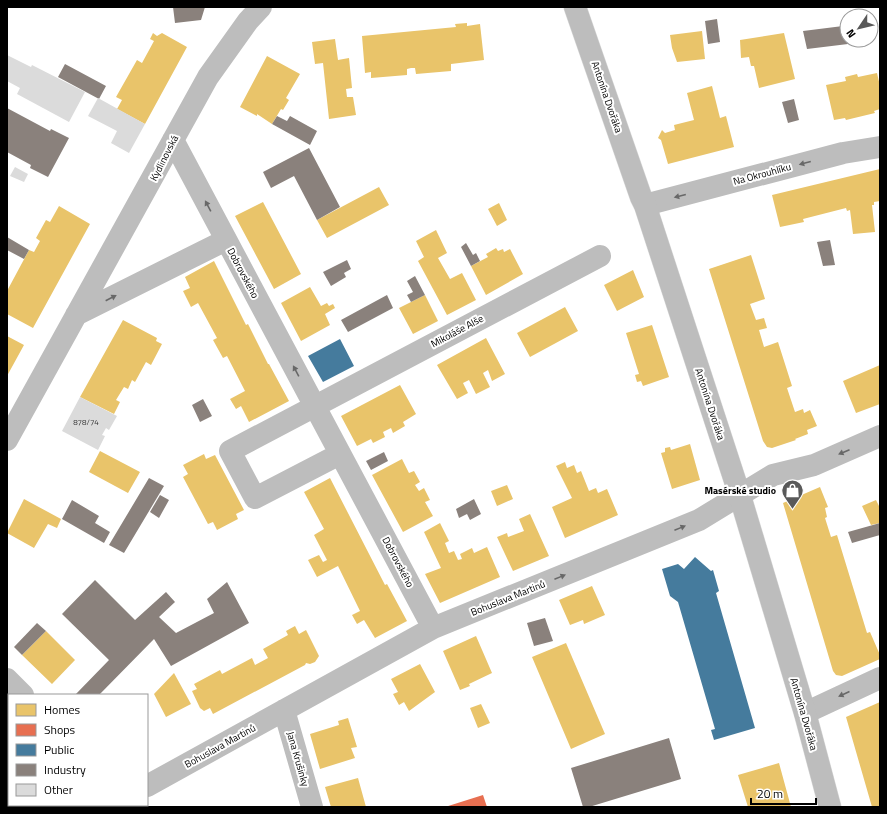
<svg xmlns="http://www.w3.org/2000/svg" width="887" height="814" font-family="'Titillium Web',sans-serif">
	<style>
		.green { fill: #e8e8e8 }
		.homes { fill: #e9c46a }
		.shops { fill: #e76f51 }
		.public { fill: #457b9d }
		.industry { fill: #8a817c }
		.building { fill: #dbdbdb }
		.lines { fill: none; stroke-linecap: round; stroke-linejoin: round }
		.primary-casing { stroke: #dbdbdb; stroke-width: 23 }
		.minor { stroke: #bdbdbd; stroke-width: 22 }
		.primary { stroke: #bdbdbd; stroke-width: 22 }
		.oneway { fill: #686868 }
		.labels { text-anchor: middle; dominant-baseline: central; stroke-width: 4; stroke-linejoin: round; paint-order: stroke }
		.number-label { font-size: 8px; fill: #373737 }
		.street-label { font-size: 10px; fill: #000; stroke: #fff }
		.poi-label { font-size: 10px; font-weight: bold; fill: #000; stroke: #fff; text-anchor: end }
	</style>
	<rect width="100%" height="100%" fill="#fff"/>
	<!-- green -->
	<path class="green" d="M9,785V805H89L91,807H7V786Z"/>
	<!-- homes -->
	<path class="homes" d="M467,23V26L480,24L484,60L451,64V71L416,74L415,68H411L407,69V75L371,78V72L365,73L362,36L456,27L455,24Z
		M702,31L705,59L677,62L672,48L670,35Z
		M153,33L157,36L162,33L187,47L145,124L117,109L122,100L116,97L137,60L142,63L154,41L150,39Z
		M784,33L795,79L759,88L754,66H751L749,57L741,58L740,40Z
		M335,39L338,60L349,58L352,88L346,89L347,97H353L356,115L329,119L323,63L315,64L312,42Z
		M267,56L300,74L286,98L289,100L283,110L281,109L272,124L257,114V116L240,107Z
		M877,73L880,86V109L874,111L875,113L846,120L845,118L834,120L826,85L846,81L845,77L857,74L858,77Z
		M712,86L720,118L726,116L734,147L668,164L661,140L658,138L662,130L665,133L675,130L674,125L694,120L687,93Z
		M880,169V201L874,202V205H872L875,232L853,234L850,210L847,211L846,208L803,219L804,222L780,227L772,195Z
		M379,187L389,205L327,238L317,220Z
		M263,202L301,274L274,289L235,216Z
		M499,203L507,220L497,226L488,209Z
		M59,206L90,224L33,328L7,314V291L29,250L34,252L40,241L36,238L46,220L50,222Z
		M436,230L447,253L438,258L450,279L462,273L476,300L447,315L418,261L424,257L416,241Z
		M496,248L498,251L503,249L504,252L510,249L523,274L486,295L471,266L488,257L486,254Z
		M751,255L765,299L750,304L756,320L764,318L767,328L759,330L764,347L778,342L792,386L787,388L795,412L803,409L804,413L810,410L817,426L807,430L808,434L795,439L796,440L772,448L767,447L763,441L709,269Z
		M214,261L246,325L248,324L268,364H269L289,401L249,422L241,406L236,409L230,399L245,391L227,356L223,358L213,340L217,338L198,303L191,307L183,291L190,288L185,277Z
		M633,270L644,297L617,311L604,285Z
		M310,287L321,306L327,303L329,306L333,304L335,308L325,314L330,325L301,341L281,303Z
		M425,295L438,321L413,334L399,308Z
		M565,307L578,331L530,357L517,333Z
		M123,320L157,338L156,341L162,344L151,365L146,362L135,382L132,380L128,389L124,387L116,400L120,402L114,414L80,397Z
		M652,325L669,377L643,386L641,381L637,382L635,375L639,374L626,333Z
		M7,336L24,345L7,376Z
		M486,338L505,374L492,381L488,370L483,373L490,387L476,394L469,380L463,383L468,393L457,399L437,365Z
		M880,365V404L856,413L843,381Z
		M400,385L416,414L403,422L405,426L393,433L391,428L383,432L385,437L373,443L371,439L357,446L341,416Z
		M690,444L700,480L672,489L661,453L665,452V448L670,447L671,450Z
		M100,451L140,472L128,493L89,472Z
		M204,454L206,459L215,455L244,510L236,514L238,519L217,530L213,522L208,524L183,477L188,474L183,465Z
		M402,459L409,473L414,471L420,482L415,485L419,491L424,488L430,500L425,502L433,516L403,532L372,475Z
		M565,462L567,468L574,465L577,473L581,471L589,491L596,488L598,493L607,489L618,515L565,538L552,507L572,498L556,466Z
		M330,478L385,585L387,584L407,621L375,638L364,620L357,624L352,615L360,611L338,566L317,577L308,560L319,555L323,562L327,560L314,535L324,529L304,492Z
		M507,485L513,499L497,506L491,491Z
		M820,487L828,507L825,508L827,517L825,518L831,537L837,535L867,633L870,632L880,655V659L842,676L836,675L833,671L783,503Z
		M24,499L61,519L57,528L48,524L34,548L7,533Z
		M876,500L880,508V523L871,525L862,506Z
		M530,514L549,556L513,571L497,537L507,533L508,537L524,531L519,519Z
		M440,523L449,541L445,543L449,553L454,551L458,560L462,559L460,554L472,548L474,553L487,547L500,577L440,603L425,574L441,568L424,532Z
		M592,586L605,615L584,624L583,620L570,625L559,600Z
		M295,626L299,634L306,630L319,656L315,662L310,664L306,663L305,665L213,714L210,708L204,711L200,708L192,691L197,689L194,684L220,670L222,674L252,658L255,665L268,658L263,649L288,635L286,631Z
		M46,631L75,660L52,684L22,655Z
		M476,636L492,673L469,684L470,686L460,690L443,651Z
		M566,643L605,734L571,749L532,657Z
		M420,664L435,692L409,711L404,702L399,705L393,694L398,692L391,679Z
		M174,673L191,704L166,717L154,694Z
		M880,702V807H872L846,717Z
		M481,704L490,723L478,728L470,708Z
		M348,718L357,747L351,748L355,758L320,769L310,734L339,725L338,721Z
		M779,763L791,807H748L738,775Z
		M358,778L366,807H331L325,787Z"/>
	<!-- shops -->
	<path class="shops" d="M483,795L487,807H445Z"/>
	<!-- public -->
	<path class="public" d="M340,339L354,366L323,382L308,356Z
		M695,557L711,571L713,570L719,591L716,593L755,728L714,740L711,730L715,729L678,602L670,596L662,569L678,564L684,569Z"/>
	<!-- industry -->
	<path class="industry" d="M173,7H205L201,20L175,23Z
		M717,19L720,42L708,44L705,21Z
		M843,26L848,44L807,49L803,31Z
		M65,64L106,86L99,99L58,77Z
		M794,99L799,120L788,123L782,102Z
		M7,108L50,131L51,129L69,138L48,177L30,168L31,165L7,152Z
		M277,116L287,121L290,116L317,131L310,145L272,124Z
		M309,148L340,207L317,220L294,176L271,188L263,172Z
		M7,237L29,250L24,259L7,250Z
		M830,240L835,265L823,266L817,242Z
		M466,243L473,255L476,253L480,261L471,266L461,247Z
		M347,260L351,269L344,273L346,277L331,286L323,272Z
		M415,276L425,295L411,302L407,295L413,292L407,281Z
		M387,295L393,308L348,332L341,320Z
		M203,399L212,416L200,422L192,405Z
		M384,452L388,461L371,470L366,461Z
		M149,478L164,486L124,553L109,545Z
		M160,495L169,500L159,518L150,512Z
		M474,499L481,514L470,520L467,514L459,518L456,509Z
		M72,500L99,516L95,523L110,532L104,543L62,519Z
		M880,523V535L852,543L848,532Z
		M95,580L135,620L166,592L175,602L159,617L176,633L214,613L207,599L227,582L249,623L171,666L154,639L99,695H75L109,660L62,614Z
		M545,618L553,641L534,646L527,623Z
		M37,623L46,631L22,655L14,647Z
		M669,738L681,779L589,807H583L571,768Z"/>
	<!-- building -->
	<path class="building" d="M7,55L31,67L32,65L85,92L69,122L17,94L20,88L7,81Z
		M98,98L145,124L129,153L111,143L117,131L88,116Z
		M15,167L28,174L24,182L10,176Z
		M80,397L117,416L109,430L106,428L102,435L105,436L98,450L62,431Z"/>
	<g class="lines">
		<defs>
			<path id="primary" d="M575,7L641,197L645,205L740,496L805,713L830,807"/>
		</defs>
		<!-- primary casing -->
		<use href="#primary" class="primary-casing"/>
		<!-- minor -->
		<path class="minor" d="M173,140L433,628
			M645,205L843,153L880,147
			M76,315L226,240
			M7,440L208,77L248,21L261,7
			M340,454L255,498L230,451L600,256
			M7,679L23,695
			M284,710L312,807
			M805,713L880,678
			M147,786L433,628L699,520L773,475L814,465L880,436"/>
		<!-- primary -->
		<use href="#primary" class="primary"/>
	</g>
	<!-- one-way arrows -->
	<defs><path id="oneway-solid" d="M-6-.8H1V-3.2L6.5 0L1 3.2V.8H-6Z"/></defs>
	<g class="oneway">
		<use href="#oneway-solid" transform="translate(805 163) rotate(165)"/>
		<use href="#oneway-solid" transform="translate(680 196) rotate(166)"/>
		<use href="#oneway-solid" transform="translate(208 206) rotate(-118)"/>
		<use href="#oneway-solid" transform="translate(111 298) rotate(-27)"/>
		<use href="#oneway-solid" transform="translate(296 371) rotate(-118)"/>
		<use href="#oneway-solid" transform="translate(844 452) rotate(157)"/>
		<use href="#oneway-solid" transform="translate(680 528) rotate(-22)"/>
		<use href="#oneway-solid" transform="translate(560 577) rotate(-22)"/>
		<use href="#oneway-solid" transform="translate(844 694) rotate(156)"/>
	</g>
	<!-- icons -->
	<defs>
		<symbol id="shop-pin" viewBox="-11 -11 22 30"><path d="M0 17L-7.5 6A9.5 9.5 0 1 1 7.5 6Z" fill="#595959" stroke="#fff"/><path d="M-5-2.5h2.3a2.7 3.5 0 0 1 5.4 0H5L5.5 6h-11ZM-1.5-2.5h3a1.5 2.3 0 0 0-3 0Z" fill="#fff"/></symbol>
	</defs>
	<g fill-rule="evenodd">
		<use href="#shop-pin" x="780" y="478" width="25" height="34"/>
	</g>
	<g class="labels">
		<!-- number labels -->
		<g class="number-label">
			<text x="86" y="422">878/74</text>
		</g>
		<!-- street labels -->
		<g class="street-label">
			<text transform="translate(607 97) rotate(71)">Antonína Dvořáka</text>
			<text transform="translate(164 158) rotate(-63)">Kydlinovská</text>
			<text transform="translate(762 174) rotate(-15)">Na Okrouhlíku</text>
			<text transform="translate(243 273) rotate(62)">Dobrovského</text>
			<text transform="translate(457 331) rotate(-28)">Mikoláše Alše</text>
			<text transform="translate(710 404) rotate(72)">Antonína Dvořáka</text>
			<text transform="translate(398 562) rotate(62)">Dobrovského</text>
			<text transform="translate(508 598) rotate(-22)">Bohuslava Martinů</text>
			<text transform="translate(804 714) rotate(74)">Antonína Dvořáka</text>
			<text transform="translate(220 746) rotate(-29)">Bohuslava Martinů</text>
			<text transform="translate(298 759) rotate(74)">Jana Krušinky</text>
		</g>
		<!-- poi labels -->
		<g class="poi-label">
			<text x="776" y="490">Masérské studio</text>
		</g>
	</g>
	<!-- border -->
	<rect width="887" height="814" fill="none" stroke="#000000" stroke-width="16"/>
	<!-- legend -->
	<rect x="8" y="694" width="140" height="112" fill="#ffffff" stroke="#999999"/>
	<rect x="16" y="704" width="20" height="12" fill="#e9c46a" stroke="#999999"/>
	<text x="44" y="714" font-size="12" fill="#000000">Homes</text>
	<rect x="16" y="724" width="20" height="12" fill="#e76f51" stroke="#999999"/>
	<text x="44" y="734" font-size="12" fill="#000000">Shops</text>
	<rect x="16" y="744" width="20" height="12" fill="#457b9d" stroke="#999999"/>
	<text x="44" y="754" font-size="12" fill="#000000">Public</text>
	<rect x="16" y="764" width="20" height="12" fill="#8a817c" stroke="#999999"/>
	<text x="44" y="774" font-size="12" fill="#000000">Industry</text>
	<rect x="16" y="784" width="20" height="12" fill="#dbdbdb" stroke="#999999"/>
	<text x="44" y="794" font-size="12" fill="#000000">Other</text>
	<!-- north arrow -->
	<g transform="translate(859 28) rotate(235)"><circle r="19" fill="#ffffff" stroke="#999999"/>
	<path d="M0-3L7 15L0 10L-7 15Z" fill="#595959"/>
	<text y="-6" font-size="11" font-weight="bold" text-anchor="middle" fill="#000000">N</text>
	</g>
	<!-- scale -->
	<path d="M751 798v6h65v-6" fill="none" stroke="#000000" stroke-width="2"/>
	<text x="757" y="798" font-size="12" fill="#000000" stroke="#ffffff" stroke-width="3" paint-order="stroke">20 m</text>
</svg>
